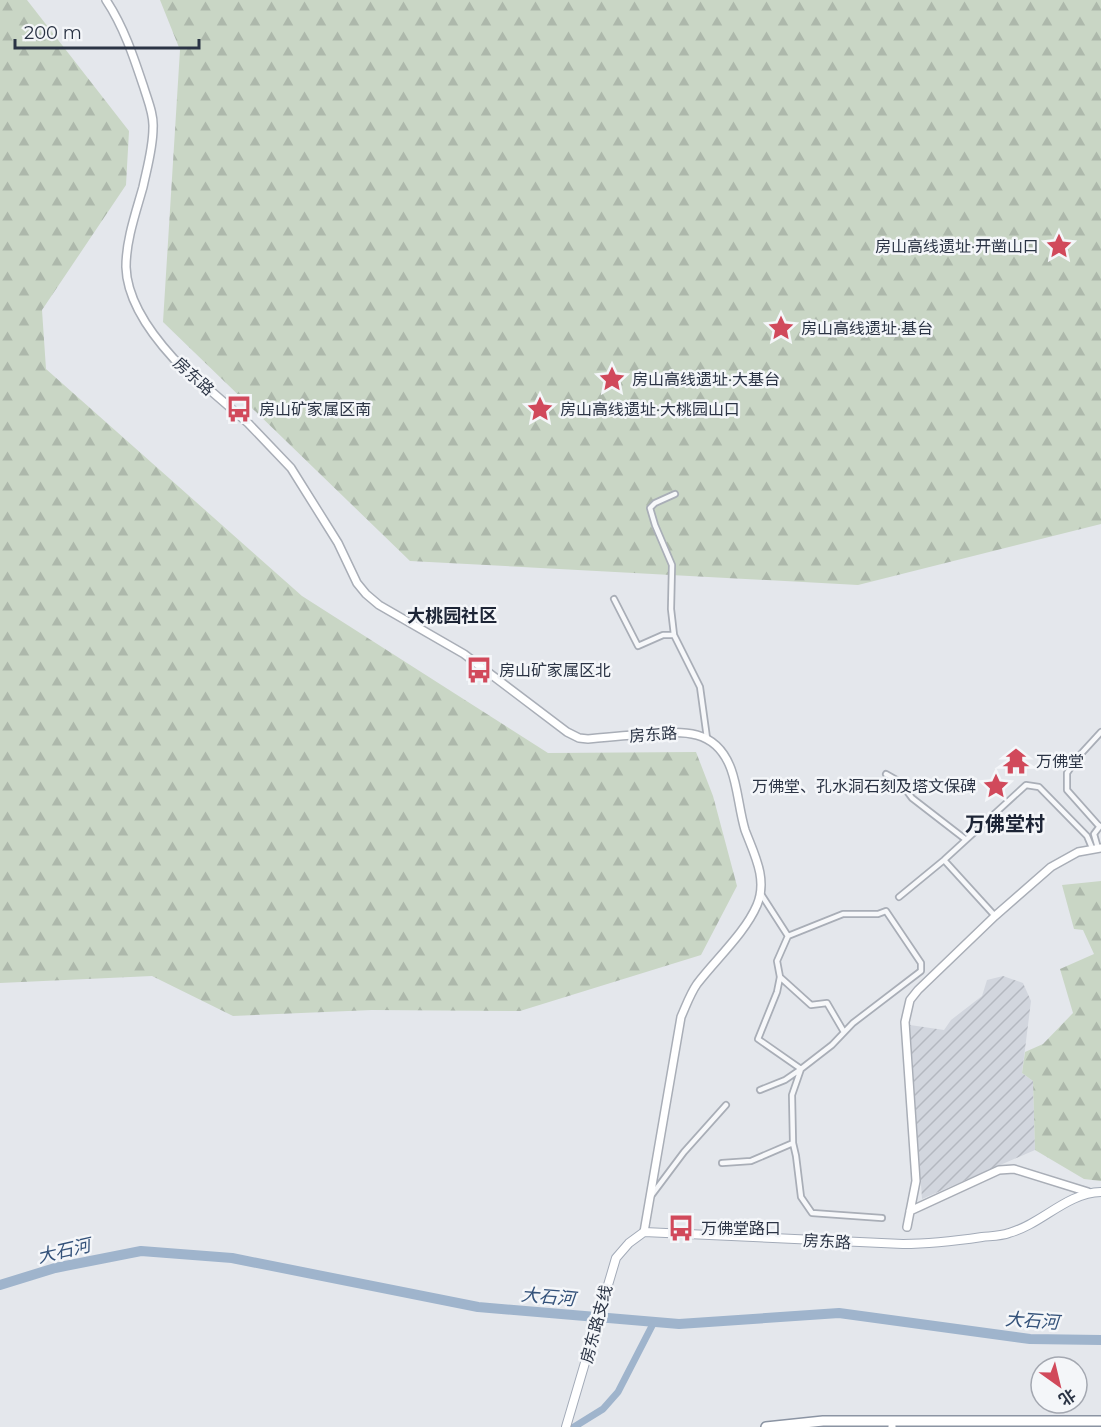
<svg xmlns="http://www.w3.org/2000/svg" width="1101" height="1427" viewBox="0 0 1101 1427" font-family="Montserrat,'Noto Sans SC',sans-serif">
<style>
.industrial{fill:url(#industrial-furrows)}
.forest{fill:url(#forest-firs)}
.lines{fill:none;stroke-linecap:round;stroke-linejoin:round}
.canal{stroke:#9fb4cc;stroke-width:7}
.river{stroke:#9fb4cc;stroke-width:10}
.street-casing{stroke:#a9aeb7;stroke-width:8}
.secondary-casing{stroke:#a9aeb7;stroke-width:10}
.primary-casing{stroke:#a3abb8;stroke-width:10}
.highway-casing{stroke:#8b94a3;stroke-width:12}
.street{stroke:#f7f8fa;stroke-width:4.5}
.secondary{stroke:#fff;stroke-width:7}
.primary{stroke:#fff;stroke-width:8}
.highway{stroke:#fff;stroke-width:9}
.labels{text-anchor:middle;stroke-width:5;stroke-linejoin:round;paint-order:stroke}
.poi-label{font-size:16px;fill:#2b3445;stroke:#f4f6f9;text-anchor:start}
.street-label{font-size:16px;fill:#2b3445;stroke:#f4f6f9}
.neighbourhood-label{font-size:18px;font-weight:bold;fill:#1d2536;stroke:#f4f6f9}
.water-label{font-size:18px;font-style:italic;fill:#34527a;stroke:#f4f6f9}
.quarter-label{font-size:20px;font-weight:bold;fill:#1d2536;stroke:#f4f6f9}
</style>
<defs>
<pattern id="industrial-furrows" width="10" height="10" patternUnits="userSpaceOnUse" patternTransform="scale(1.5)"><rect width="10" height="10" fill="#d2d6de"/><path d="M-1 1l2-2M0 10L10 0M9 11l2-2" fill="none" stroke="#b4b8c0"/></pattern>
<pattern id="forest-firs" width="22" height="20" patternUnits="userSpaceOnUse" patternTransform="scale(1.5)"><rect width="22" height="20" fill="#c9d6c5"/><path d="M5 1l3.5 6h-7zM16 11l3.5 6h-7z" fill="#adb8ab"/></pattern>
</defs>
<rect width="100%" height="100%" fill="#e4e7ec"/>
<path class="industrial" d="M1003,976l20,7 8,18 -9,72 11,8 2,69 -113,49 -12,-174 34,5 7,-10 31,-24 5,-16z"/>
<path class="forest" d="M0,0h27l102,131 -3,54 -84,125 4,59 256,227 246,157 148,-1 17,44 24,90 -36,69 -181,56 -148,-1 -139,6 -81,-40 -152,7z
M160,0h941v524l-243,61 -448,-24 -247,-239 17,-272z
M1101,881v300l-17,-2 -49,-29 -2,-69 -11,-8 3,-21 18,-8 30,-31 -13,-44 34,-15 -11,-24 -9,-1 -12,-44z"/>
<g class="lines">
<path class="canal" d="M574,1427l29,-18 15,-17 36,-70"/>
<path class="river" d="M0,1285l55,-17 86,-17 91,7 246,49 201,17 160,-11 191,26 71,1"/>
<g class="street-casing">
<path id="street" d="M675,494l-20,9 -5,5 5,17 17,40 -1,44 3,26 26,52 7,51
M614,599l24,47 25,-11h11
M886,774l14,8 12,16 53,41
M1099,826l-32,-36v-17l12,-17 22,-24
M1098,848l-4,-14 6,-8
M944,860l51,56
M761,894l27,42 -11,25 3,16 -3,15 -19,47 43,30 31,-24 21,-22 68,-52v-8l-35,-52 -8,3h-35l-55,22
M899,897l45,-37 82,-75 13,2 48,49 5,12
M780,977l31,28 16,-2 17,29
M801,1069l-9,26 1,48 3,13 5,41 11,16 70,5
M760,1090l25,-10 16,-11
M722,1163l29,-2 42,-18
M651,1196l33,-44 42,-47"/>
</g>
<g class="secondary-casing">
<path id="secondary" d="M106,0c18,27 28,58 38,88 4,13 10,27 9,40 0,20 -6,40 -10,59 -7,25 -17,53 -17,80 1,34 26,68 48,92l74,64 43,45 47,75 19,40 9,11 13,11 85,49 103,78 12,6 9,1c20,-2 40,-4 59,-5 36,-3 69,-6 84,35 7,19 8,41 14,61 9,24 23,49 12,75 -12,28 -41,54 -60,79 -7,10 -11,22 -16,33l-37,215
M910,1211l89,-41 15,-1 74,23
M907,1227l9,-46 -11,-159 5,-22 8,-10 77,-74 56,-49 27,-15 23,-4
M892,1426v1"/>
</g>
<g class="primary-casing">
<path id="primary" d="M566,1427l50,-169 13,-15 15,-11 259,12c27,0 52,-3 79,-7 9,-1 19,-1 27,-4 33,-9 57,-40 92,-41"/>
</g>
<g class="highway-casing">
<path id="highway" d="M766,1427l57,-6h278"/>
</g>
<use href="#street" class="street"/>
<use href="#secondary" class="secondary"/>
<use href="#primary" class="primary"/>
<use href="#highway" class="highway"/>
</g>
<defs>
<g id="sight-bare" transform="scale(2.07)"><path d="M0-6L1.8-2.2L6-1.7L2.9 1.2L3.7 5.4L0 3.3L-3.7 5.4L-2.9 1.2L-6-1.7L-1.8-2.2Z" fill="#d1495b" stroke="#f4f6f9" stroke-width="2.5" paint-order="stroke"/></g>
<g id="bus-bare" transform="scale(2.07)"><path d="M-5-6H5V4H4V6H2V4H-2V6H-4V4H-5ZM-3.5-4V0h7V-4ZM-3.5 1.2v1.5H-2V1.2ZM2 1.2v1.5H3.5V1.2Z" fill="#d1495b" stroke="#f4f6f9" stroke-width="2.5" paint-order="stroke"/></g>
<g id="temple-bare" transform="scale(2.07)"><path d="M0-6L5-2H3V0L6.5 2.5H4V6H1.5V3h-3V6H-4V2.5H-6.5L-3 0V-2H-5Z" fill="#d1495b" stroke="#f4f6f9" stroke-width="2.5" paint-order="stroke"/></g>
</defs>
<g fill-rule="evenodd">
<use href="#sight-bare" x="1059" y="246"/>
<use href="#sight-bare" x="781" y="328"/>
<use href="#sight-bare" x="612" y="379"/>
<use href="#bus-bare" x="239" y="409"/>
<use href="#sight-bare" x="540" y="409"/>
<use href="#bus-bare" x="479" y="670"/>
<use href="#temple-bare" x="1016" y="761"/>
<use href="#sight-bare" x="996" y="786"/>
<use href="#bus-bare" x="681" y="1228"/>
</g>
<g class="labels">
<g class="poi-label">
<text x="1039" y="252" text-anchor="end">房山高线遗址·开凿山口</text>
<text x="801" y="334">房山高线遗址·基台</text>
<text x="632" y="385">房山高线遗址·大基台</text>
<text x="259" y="415">房山矿家属区南</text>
<text x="560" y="415">房山高线遗址·大桃园山口</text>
<text x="499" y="676">房山矿家属区北</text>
<text x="1036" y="767">万佛堂</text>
<text x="976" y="792" text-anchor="end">万佛堂、孔水洞石刻及塔文保碑</text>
<text x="701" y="1234">万佛堂路口</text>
</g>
<g class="street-label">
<text transform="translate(194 376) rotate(42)" y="6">房东路</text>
<text transform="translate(653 734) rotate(-4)" y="6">房东路</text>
<text transform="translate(827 1241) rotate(3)" y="6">房东路</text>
<text transform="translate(596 1324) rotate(-75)" y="6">房东路支线</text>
</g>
<g class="neighbourhood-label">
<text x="452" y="622">大桃园社区</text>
</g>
<g class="water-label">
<text transform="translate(64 1251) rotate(-13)" y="6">大石河</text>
<text transform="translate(548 1297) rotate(5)" y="6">大石河</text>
<text transform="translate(1032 1321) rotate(4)" y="6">大石河</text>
</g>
<g class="quarter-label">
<text x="1005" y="831">万佛堂村</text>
</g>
</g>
<g transform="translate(1059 1385) rotate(146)"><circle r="28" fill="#f4f6f9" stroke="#a4a8b1" stroke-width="1.5"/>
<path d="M0-4.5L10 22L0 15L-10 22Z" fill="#d1495b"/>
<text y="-9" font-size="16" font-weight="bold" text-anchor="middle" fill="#2b3445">北</text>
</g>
<path d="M15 39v9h184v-9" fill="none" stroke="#2b3445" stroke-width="3"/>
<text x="24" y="39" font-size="18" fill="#2b3445" stroke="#f4f6f9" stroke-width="4.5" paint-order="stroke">200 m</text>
</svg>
